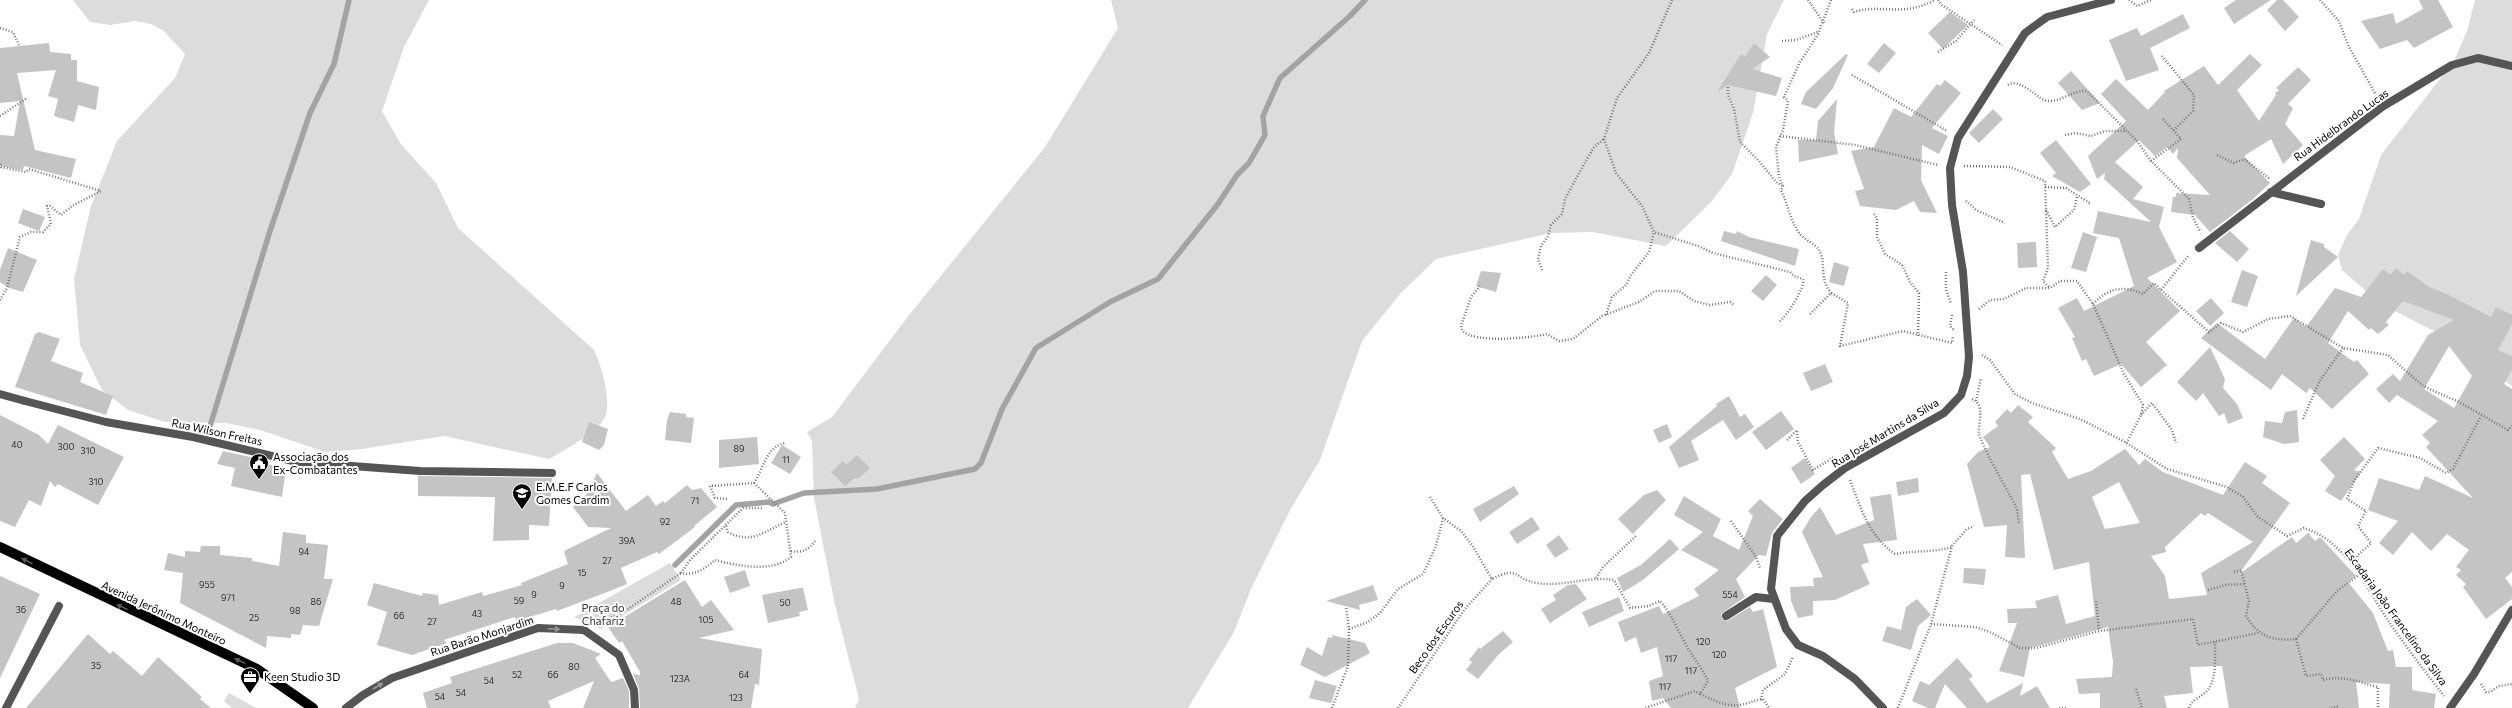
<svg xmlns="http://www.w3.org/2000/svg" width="2512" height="708" viewBox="0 0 2512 708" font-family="Commissioner,sans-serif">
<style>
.green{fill:#dcdcdc}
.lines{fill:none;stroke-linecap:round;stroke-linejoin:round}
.stream{stroke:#a3a3a3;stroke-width:5.5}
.building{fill:#c4c4c4;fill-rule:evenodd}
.path{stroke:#777;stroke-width:2.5;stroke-dasharray:1 2;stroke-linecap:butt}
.lane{stroke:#555;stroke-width:8}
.street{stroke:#555;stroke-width:8}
.primary{stroke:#000;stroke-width:10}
.oneway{fill:#595959}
.oneway2{fill:#999}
.labels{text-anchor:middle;stroke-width:4;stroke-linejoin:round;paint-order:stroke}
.number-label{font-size:9px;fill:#313131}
.street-label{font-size:11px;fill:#000;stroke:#fff}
.poi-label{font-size:11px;fill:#000;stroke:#fff;text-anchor:start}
.park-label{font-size:11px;fill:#333;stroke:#fff}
</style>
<rect width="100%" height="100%" fill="#fff"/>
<path class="green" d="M73,0h356l-25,47 -22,64 18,32 36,40 22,45 136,122c7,15 19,53 10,69 -8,14 -41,32 -55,40l-105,-23 -82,13 -37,3 -65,-22 -34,-7 -61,-1 -37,-12 -26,-20 -22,-45 -6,-66 17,-73 26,-65 58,-63 10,-24 -21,-23 -13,-7 -16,-3 -25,4 -20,-3z
M1111,0h673l-17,34 -14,79 -21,61 -20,27 -46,45 -73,-14 -42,1 -115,26 -35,34 -39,48 -42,119 -30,50 -39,79 -17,43 -46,76h-333l4,-9 -24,-94 -21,-107 -2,-57 -5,-9 25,-15 74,-98 139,-172 73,-119z
M2475,0h37v386l-78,-55 -53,-27 -39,-34 -4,-15 9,-20 12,-16 22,-64 73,-94 13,-30z
M670,563l11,17 -80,49 -27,-12z
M229,693l27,15h-24l-8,-7z"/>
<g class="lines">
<path class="stream" d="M210,426l59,-192 41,-121 24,-49 15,-64
M675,565l61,-60 33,-3 4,2 31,-11 73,-4 98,-20 6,-6 21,-54 34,-61 74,-46 48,-23 60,-75 19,-29 12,-12 16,-28 -2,-19 17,-38 70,-62 15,-16"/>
</g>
<path class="building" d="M2236,0h35l-37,24 -10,-16z
M2277,0h6l16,17 -14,14 -18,-21z
M2419,0h19l15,27 -39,21 -7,-8 -27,9 -19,-28 32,-8 3,11 27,-15z
M1950,12l18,13 -25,24 -15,-16z
M2183,14l7,14 -40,20 9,22 -33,11 -17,-41 28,-12 4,8z
M49,43l1,9 21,2v6h6v21l22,6 -3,23 -18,-5 -4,17 -20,-6 4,-17 -10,-3 8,-26 -39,3 18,77 41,9 -5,19 -47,-12 -1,4 -23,-4v-31l14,1 6,-35 -20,2v-55z
M1754,43l16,14 -18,12 30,9 -6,18 -48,-11 -11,7 24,-38 4,3z
M1884,43l12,10 -17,20 -12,-9z
M1846,54l2,1 -15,33 -17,21 -15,-5 5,-12z
M2250,54l12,11 -25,25 22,31 17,-26 -1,-2 4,-3 -3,-2 22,-21 13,13 -23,24 5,4 -8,16 18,21 -20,19 -12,-25 -27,17 26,27 -17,16 -43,33 -15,-17 -24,-3 2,-15h3v-4l34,2 -33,-37 1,-10 -5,6 -6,-7 -12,9 -16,-16 -24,22 28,25 -10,12 31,8 -5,20 18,35 -30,16 33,33 -34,31 21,23 -26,22 -20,-23 -27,12 -8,-17 -4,2 -10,-23 3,-1 -17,-29 19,-10 7,13 50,-25 -15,-48 -26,-5 5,-22 53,11 -47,-43 1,-6 -8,6 -9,-23 38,-35 -25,-27 15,-15 32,31 17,-18 -1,-1 40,-25 14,19z
M2071,71l29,32 -18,7 -24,-27z
M1945,80l16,13 -29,35 16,8 -9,18 -17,-9 -1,35 16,33 -17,-1 -6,-11 -18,9 -36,-4 -5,-15 9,-2 -13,-38 23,-4 20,-39 17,9 26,-33 3,2z
M1837,99l-3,33 4,22 -39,8 -1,-22h18l2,-19z
M1993,109l10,10 -24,24 -10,-10z
M2056,140l35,44 -11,8 -28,-16 4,-3 -16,-20z
M23,209l22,8 -6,14 -21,-8z
M1724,231l12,3 1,-3 12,6 50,12 -4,17 -74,-25z
M2230,231l19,18 -12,13 -22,-19z
M2083,232l14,5 -11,35 -15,-4z
M2311,240l13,4v3l14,10 -42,39z
M2036,242l1,25 -19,1 -1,-25z
M8,248l29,12 -14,32 -14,-4 -9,-6v-12z
M1834,262l15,5 -5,19 -15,-4z
M2396,268l8,7 3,-4 22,16 18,7 44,23 5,-10 16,8v9l-14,26 14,6v13l-8,15 8,5v183l-7,6 7,9v12l-26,20 -23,-32 3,-3 -10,-9 5,-5 -5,-3 13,-17 -22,-16 -16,17 -19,-19 -19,23 -14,-12 19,-22 -30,-11 11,-32 40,12 6,-14 48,22 -47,-51 4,-4 -8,-8 16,-14 -41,-26 -8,8 -13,-14 17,-15 7,7 28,-46 26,-15 -51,-19 -17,21 3,3 -11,9 -7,-6 -2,2 -21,-19 -20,32 26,19 3,-2 12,14 -37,35 -22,-21 -4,5 -24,-19 -11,16 -70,-52 16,-15 48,36 29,-41 12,9 29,-39 26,9 22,-28 7,6zM2449,346l23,30 -18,32 -30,-19z
M2242,270l16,6 -11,31 -16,-5z
M1481,271l20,2 -5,19 -20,-6z
M1766,275l11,10 -14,16 -12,-10z
M2211,298l13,15 -14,13 -14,-15z
M39,332l21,7 -9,22 32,12 -3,9 33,14 -7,19 -91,-28 20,-53z
M2210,347l15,32 -2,9 14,16 6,14 -15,6 -4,-11 -5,3 -16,-23 -7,8 -19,-19z
M1825,364l8,18 -22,9 -8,-18z
M1729,396l11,21 5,-3 9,13 -18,13 -13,-20 -32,21 8,19 -20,8 -10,-21 48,-41 -1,-2z
M2018,405l15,12 -5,5 28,26 -4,4 16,27 23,-8 34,-22 14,16 6,-6 18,13 60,23 22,-33 22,14 -5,7 28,20 -51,71 53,-37 4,6 12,-10 7,8 5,-4 36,39 -8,6 25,31 15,38 5,-1 3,17h16v23l24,4 -2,14h-45l1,-24 -34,-2 3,26h-130l-7,-42 -32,1 3,26 -29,3 3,12h-67v-15l-21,1 -3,-15 36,-2 1,-15 -5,-35 -78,21 -6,29 -25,-6 18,-48h-9l-1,-14 30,-1 -2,-7 23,-6 8,29 29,-8 -6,-54 -35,8 -24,-96 -9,1 4,83 -20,-1 2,-32 -23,2 -17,-63 11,-12 12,-5 -7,-10 15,-11 -3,-4 12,-13 4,4zM2119,482l21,41 -35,6 -13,-32zM2201,513l4,3 3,-3 45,29 -52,31 6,22 -38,4 -4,-23 -14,-20 15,-4 -1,-5z
M2297,410l2,32 -15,2 -21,-7 2,-16 17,2 3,-11z
M1781,411l13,18 -28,21 -14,-18z
M670,412l16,2v3l8,1 -3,25 -26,-3 2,-20z
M0,415l39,20 9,9 10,-19 66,32 -26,48 -40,-21 -3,3 -5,-6 -9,25 -12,-6 -14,27 -15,-6z
M589,422l19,7 -4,16 -5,5 -17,-8z
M1667,424l5,13 -13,6 -6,-13z
M757,437l2,27 -40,4v-28z
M2344,437l21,22 -11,11 7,2 -20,29 -16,-10 10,-15 -15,-16z
M782,445l19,12 -11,17 -19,-11z
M223,451l45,10 -1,3 19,4 -4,29 -51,-11 4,-18 -18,-4z
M857,455l13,13 -12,11 -3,-1 -10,8 -14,-14 12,-11 3,4z
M1805,458l10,16 -14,10 -10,-16z
M597,473l29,38 22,-16 8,11 7,-5 2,2 22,-18 5,5 9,-2 16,19 -23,19 1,1 -36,27 -2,-2 -36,16 6,16 -17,7 -53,20 -1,-2 -40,12 -1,-4 -71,23 3,3 -35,12 -35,-10 10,-33 -20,-7 7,-22 48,13 1,-3 15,2 1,10 43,-13 1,4 39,-11 -1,-2 47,-19 -4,-13 47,-23 -23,-1 -15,-20 14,-13z
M418,476l134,2 -3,48 -20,-1v15l-36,1 2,-44 -77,-1z
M1918,478l1,14 -21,4 -2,-14z
M1514,486l5,8 -39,28 -7,-13z
M1657,490l9,10 -33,34 -15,-15 26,-24z
M1891,494l6,46 -34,4 6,18 -8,3 9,19 -35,16 -22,1v14l-15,3 -7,-17 -1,-14 24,-1 -1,-8 10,-1 -21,-45 9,-15 9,-10 16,28 38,-15 -4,-23z
M1684,496l37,23 -8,17 26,14 14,-34 -5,-5 12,-12 23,20 -11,14 -6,23 -7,-1 -23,24 9,18 -24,17 1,5 5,2 23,-14 3,5 10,-3 14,58 -42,21 5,20h-69l-8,-10 -11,3 -3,-20 14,-5 -6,-29 -16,6 -5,-16 -11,5 -7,-20 41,-16 4,8 36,-18 -5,-7 25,-19 -38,-20 22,-18 -29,-17z
M1532,517l8,12 -23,15 -8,-12z
M283,532l23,3v8l22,2 -4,34h9l-14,47 -16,-1 -3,10 -9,-1v4l-24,-2 -1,12 -86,-45 3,-30 -19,-3 4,-17 17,4v-6l15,1 1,-6h19v9l32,3v3l27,5z
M1559,535l10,14 -14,9 -9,-13z
M1670,539l9,10 -36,31 -20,12 -6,-14 24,-13z
M1964,568l22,1 -2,16 -21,-2z
M745,570l5,16 -20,7 -6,-16z
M0,576l40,18 -40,84z
M685,580l17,27 9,-7 23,30 -35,8 63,11 -3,36 -4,-1 -4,24h-111l-1,-19 -6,-15 7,1v-3l-18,-31 -3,2 -11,-16z
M1576,584l11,15 -37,24 -9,-14 15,-9 -3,-5 15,-10z
M1373,585l5,15 -19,5 1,5 -34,-9z
M800,588h3l5,22 -9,2 1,4 -32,7 -6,-28z
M1619,597l5,14 -35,16 -7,-15z
M1917,599l14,16 -13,11 -7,24 -29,-9 5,-15 14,4 5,-23z
M1503,631l10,11 -14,12 -21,25 -12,-9 6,-8 -3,-2 10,-13 1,2z
M88,634l22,20 3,-3 29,25 16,-19 44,40 -2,2 11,9h-185z
M1332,635l33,8 5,10 -45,24 -25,-12 7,-18 15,9 6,-19 4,1z
M557,643h16l28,11 -6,4 16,24 12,-4 6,13v17h-46l11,-27 -46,20 3,7h-124l-4,-15 29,-10 -2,-6z
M1957,658l16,18 -4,3 18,24 36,-20 -3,13 17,-10 13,22h-83l-22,-24 -10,24h-7l-16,-7 8,-20 9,4z
M1315,680l22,6 -6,17 -22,-5z"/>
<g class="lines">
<path class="path" d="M1672,0l-23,53 -32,45 -13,41 12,34 26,33 12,26 44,14 15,7 77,19 4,4 9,3c3,8 -17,38 -24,43
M1808,0l16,23
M1831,0l-13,34 -19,30 -15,33 4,4 -5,29 -7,17 3,30 4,9 -2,4c7,15 9,30 18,43 6,8 18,11 21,19 6,13 -1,26 11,41
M1938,0l4,5 60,40
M2129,0l8,6 14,-6
M2320,0l19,21 9,24 28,50
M1852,9l2,3c28,-9 47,6 81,-12
M0,28l13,4 6,13
M1782,41l14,-1 22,-8
M1938,52l18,-11 18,-21
M2162,56l32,39 -1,16 -20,20
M1852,75l95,56
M2008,85c11,-7 26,10 36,15 14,5 29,-11 43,-9l50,50 14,20 38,38 4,19 7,13
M1728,87v8l6,14 6,33 19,19 18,22 6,3
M0,116l27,-18
M2065,135l10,-2 16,3 14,-5h21
M1780,136l75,9 83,20
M2217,155l17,8 10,-4 26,20
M2151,161l30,-22 -18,-20
M0,164l1,3 25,5 3,-3 72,22
M1964,166l46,1 35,14 3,87 -5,13 7,7
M2045,187l21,1 25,16
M1966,201l10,9 29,13
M2046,210l9,17 19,-17 3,-14
M1874,214l3,4v19l8,17 17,11 8,17 9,11 -1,43
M1542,270l-4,-11 3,-13 7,-10 3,-11 11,-11 3,-15 18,-33 11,-19 10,-8
M1946,272v17l5,15
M1480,286l-9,11 -10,29 1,4c11,14 68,8 85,4l12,7 14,-2 29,-23 37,-14 16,-11h24l15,10 16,4 20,-3 4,3
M2161,290l48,42 12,-9 22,9 25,-13 22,-3 53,32 45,7 35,31 38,17 47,27 4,-4
M0,300l7,-12 13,-51 11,-5h12l8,-8 -4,-18h3l11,9 11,-9 29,-15
M2093,304c15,-16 31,-19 50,-10l11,-11 7,7 28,-35
M1979,309l11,-9 14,-1 22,-11h24l10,-7h17l16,23 31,70 19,31 -2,10 -15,29
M1810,314l21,-21 17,10 -8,43 63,-15 49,12 1,-7
M1606,315l6,-18 14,-12 5,-10 18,-23 5,-20
M1952,315l-2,11 4,4
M1982,355l8,5 25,34 17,9 48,16 45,23 42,27 60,18 16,10 15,20 29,19 17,-8c43,13 63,62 87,97 17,24 35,48 53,71
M1972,399c14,6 6,23 7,34 1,9 27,56 33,66l5,11 2,14
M1976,401l5,-23
M2141,415l11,-12 20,27 4,13
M2303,419l16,-37 24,-34
M1787,440l10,-10 1,12 15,28 21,-13 2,2
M1850,480c11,29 19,56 45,74 21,-4 37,-1 57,-7
M754,483l31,30 6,44c-20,16 -53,9 -76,3 -10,9 -21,16 -34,13l9,-13 53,-52h19
M1430,497l13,21 18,13 11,14 20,34c28,-14 21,0 45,4 26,4 51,-7 77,-3l16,28 19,-2 11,-5c11,12 16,26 24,40 7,14 17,25 24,40l-8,13 -5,-3 -50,17
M727,499l-12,-1 -5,-12 44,-3c10,-15 12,-37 32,-40
M1731,521l25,36 4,11
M726,526l2,6c24,13 36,-1 58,-10
M791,551c12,2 17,-1 24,-10
M2234,572l7,-2 8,31 -3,15c13,21 26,25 50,23l41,-48 22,-16 -2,-19 14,-13 -13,-17 8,-15 -19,-12 7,-18 24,-33 42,10 26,15 7,-4 28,-53
M1596,578l7,-11 34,-32
M2208,590l17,-5 19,-1
M2096,601l3,30
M598,624l30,-15 53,-36
M1931,624l44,3 15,5 30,16h16l63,-17 94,-12 5,26 60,-12
M1349,629l19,-7 12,-9 18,-24 25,-15 13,-28 7,-28
M2296,639l10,37 15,-2 2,6c21,-5 35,2 55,7v21
M2481,684l5,8h4l9,-6 13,-2
M2136,689l6,19
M1700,694c11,5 26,13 39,11 9,-1 15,-5 24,-6l6,9
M1761,700l2,-10 22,-16 8,-17
M1332,708l16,-42 1,-37 -3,-22
M1398,708l66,-98 28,-31
M1898,708l33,-84 21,-78 15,-17 7,-3
M2059,708h9
M2189,708c2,-8 12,-11 18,-17 10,-12 8,-35 8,-50
M2331,708l7,-2v2"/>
<path class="lane" d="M25,401l81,21 87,15 104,25 123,9 132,2
M1726,616l30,-19 17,2"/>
<path class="street" d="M2271,192l50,12
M2199,248l183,-141 70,-42 26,-7 34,8
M0,394l25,7
M6,708l53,-102
M346,708l17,-13 29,-17 146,-50 46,2 35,25 15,35 1,18
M1883,708l-28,-29 -32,-23 -25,-11 -12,-16 -15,-40 6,-53 28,-35 18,-16 22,-17 99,-55 17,-18 6,-19 2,-19 -6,-85 -11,-67 -2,-37 8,-30 67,-105 22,-16 64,-17
M2450,708l24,-34 38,-64"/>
<path class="primary" d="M0,547l257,122 56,39"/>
</g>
<defs><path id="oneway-solid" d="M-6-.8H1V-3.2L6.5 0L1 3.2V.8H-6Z"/></defs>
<g class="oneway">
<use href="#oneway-solid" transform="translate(27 561) rotate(-153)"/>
<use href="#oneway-solid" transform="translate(122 607) rotate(-155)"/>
<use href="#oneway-solid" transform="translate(240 661) rotate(-155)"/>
</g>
<g class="oneway2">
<use href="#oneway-solid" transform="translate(554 629) rotate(2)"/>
<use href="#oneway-solid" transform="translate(378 686) rotate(-30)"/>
</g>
<defs>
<g id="civic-pin" transform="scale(1)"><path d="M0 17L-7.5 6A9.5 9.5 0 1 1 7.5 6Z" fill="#000" stroke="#fff"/><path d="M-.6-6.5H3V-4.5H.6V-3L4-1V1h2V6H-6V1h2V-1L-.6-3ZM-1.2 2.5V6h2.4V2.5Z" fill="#fff"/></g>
<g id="school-pin" transform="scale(1)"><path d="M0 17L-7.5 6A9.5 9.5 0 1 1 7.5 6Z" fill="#000" stroke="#fff"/><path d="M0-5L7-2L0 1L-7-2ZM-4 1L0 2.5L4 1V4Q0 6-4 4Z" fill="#fff"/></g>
<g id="office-pin" transform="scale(1)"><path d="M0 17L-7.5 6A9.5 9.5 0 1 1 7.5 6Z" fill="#000" stroke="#fff"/><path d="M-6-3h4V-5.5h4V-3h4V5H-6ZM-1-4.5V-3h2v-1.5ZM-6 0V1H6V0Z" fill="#fff"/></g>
</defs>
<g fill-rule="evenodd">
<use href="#civic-pin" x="259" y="463"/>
<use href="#school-pin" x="522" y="493"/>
<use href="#office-pin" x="250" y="677"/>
</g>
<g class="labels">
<g class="number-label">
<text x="17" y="448">40</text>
<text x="66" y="450">300</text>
<text x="739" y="452">89</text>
<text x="88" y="454">310</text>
<text x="786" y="463">11</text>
<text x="96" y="485">310</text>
<text x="695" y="504">71</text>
<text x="665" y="525">92</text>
<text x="627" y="544">39A</text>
<text x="304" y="555">94</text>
<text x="607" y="564">27</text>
<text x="582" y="576">15</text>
<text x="207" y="588">955</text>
<text x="562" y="589">9</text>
<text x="534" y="598">9</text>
<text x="1730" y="598">554</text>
<text x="228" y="601">971</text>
<text x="519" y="604">59</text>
<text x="316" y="605">86</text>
<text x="676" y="605">48</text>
<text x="785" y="606">50</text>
<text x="21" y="613">36</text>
<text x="295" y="614">98</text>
<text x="477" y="617">43</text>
<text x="399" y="619">66</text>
<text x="254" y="621">25</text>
<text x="706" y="623">105</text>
<text x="432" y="625">27</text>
<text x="1703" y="645">120</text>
<text x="1719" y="658">120</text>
<text x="1671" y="662">117</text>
<text x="96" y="669">35</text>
<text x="574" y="670">80</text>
<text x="1691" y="674">117</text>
<text x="517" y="678">52</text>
<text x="553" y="678">66</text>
<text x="744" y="678">64</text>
<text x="680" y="682">123A</text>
<text x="489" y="684">54</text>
<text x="1665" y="690">117</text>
<text x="461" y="696">54</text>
<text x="440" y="700">54</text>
<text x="736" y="701">123</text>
</g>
<g class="street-label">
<text transform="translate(2341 125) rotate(-36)" y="4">Rua Hidelbrando Lucas</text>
<text transform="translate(217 432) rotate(12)" y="4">Rua Wilson Freitas</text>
<text transform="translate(1885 433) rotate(-31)" y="4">Rua José Martins da Silva</text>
<text transform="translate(164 613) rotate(25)" y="4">Avenida Jerônimo Monteiro</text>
<text transform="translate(2396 617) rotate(54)" y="4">Escadaria João Francelino da Silva</text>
<text transform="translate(482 636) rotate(-18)" y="4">Rua Barão Monjardim</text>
<text transform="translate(1436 637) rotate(-55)" y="4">Beco dos Escuros</text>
</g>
<g class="poi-label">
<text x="273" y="461">Associação dos<tspan x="273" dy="13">Ex-Combatantes</tspan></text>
<text x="536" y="491">E.M.E.F Carlos<tspan x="536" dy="13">Gomes Cardim</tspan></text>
<text x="264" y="681">Keen Studio 3D</text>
</g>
<g class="park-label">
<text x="603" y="612">Praça do<tspan x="603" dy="13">Chafariz</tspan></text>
</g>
</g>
</svg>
